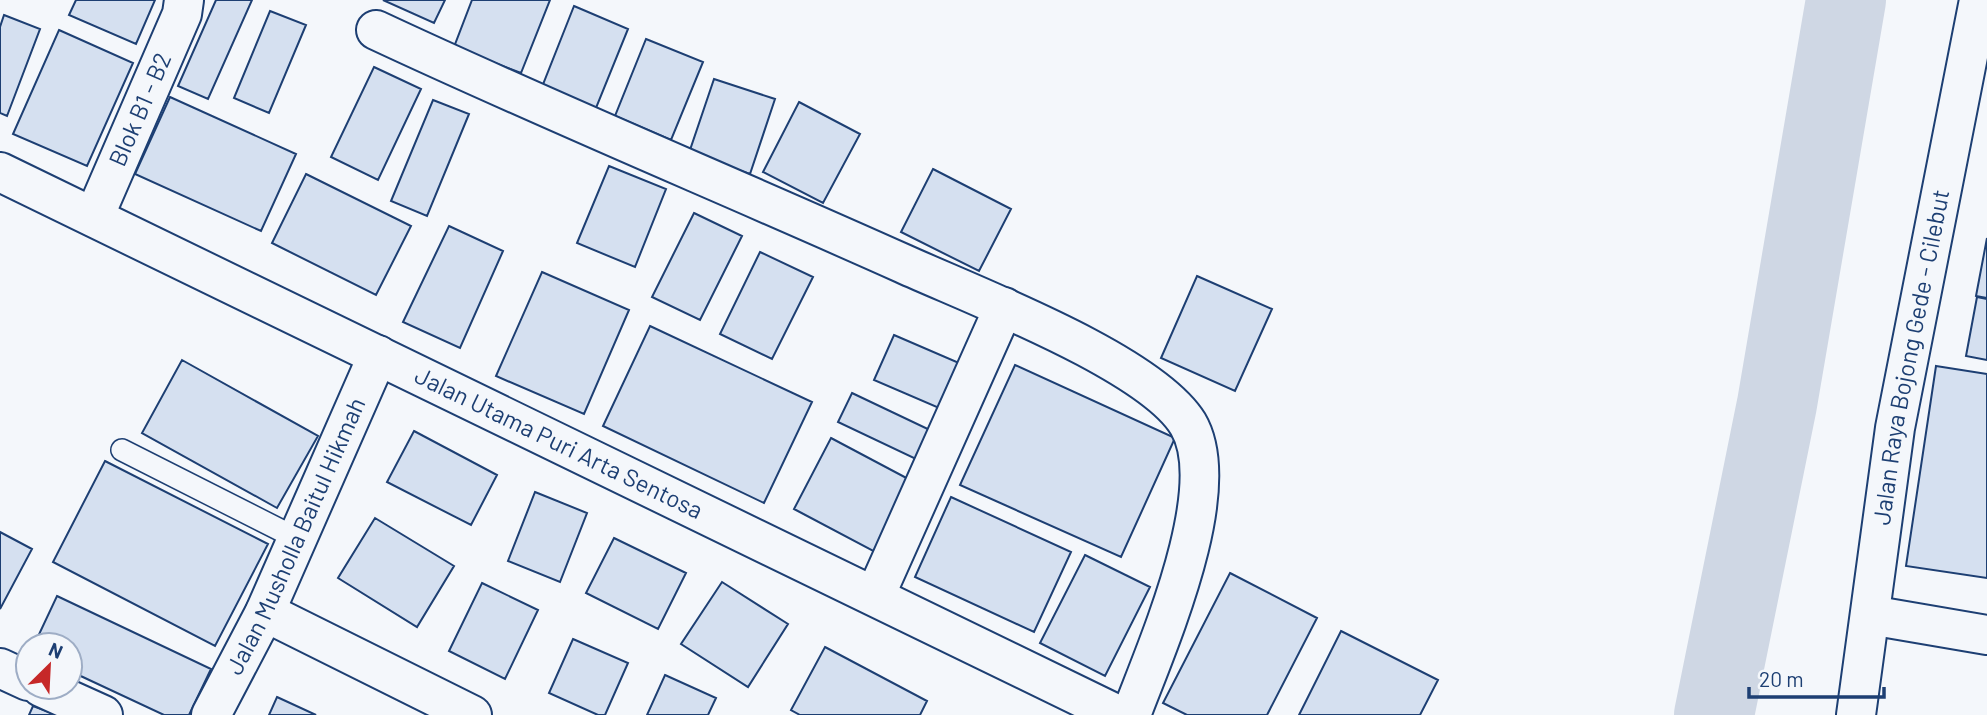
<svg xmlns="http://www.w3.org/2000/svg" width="1987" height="715" viewBox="0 0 1987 715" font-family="Barlow,sans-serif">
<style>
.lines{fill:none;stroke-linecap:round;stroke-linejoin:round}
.river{stroke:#cfd7e4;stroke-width:80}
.building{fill:#d5e0f0;stroke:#1d3f73;stroke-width:2}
.lane-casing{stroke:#1d3f73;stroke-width:24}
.street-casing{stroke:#1d3f73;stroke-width:42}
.secondary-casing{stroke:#1d3f73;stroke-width:42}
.lane{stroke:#f4f7fb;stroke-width:21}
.street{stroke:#f4f7fb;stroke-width:38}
.secondary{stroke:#f4f7fb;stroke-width:38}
.labels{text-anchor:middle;stroke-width:5;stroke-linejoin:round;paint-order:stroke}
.street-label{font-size:24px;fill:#1d3f73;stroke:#f4f7fb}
</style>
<rect width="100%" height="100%" fill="#f4f7fb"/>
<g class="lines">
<path class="river" d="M1714,715l63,-311 69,-404"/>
</g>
<path class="building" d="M76,0h79l-19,44 -67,-29z
M216,0h36l-44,99 -30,-13z
M383,0h62l-11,23z
M472,0h78l-29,73 -67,-26z
M574,6l54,23 -32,79 -54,-21z
M270,11l36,14 -37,88 -35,-15z
M4,15l36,14 -33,87 -7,-3v-86z
M59,30l74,33 -46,103 -74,-32z
M646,39l57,23 -32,78 -56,-24z
M374,67l47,22 -43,91 -47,-23z
M714,79l61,20 -25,75 -61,-21z
M170,97l126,57 -35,77 -126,-57z
M433,100l36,14 -42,102 -36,-15z
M799,102l61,32 -37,69 -60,-31z
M609,166l57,23 -31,78 -58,-24z
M933,169l78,40 -32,62 -78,-39z
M306,174l105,52 -35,69 -104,-52z
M694,213l48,23 -42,84 -48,-23z
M449,226l54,25 -43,97 -57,-26z
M1987,238v60l-11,-2z
M760,252l53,25 -41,82 -52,-25z
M542,272l87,38 -45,104 -88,-38z
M1197,276l75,33 -37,82 -74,-33z
M1977,297l10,2v61l-21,-4z
M650,326l162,76 -48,101 -161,-77z
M894,335l72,31 -20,45 -72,-31z
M182,360l136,76 -41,72 -135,-75z
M1015,365l160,73 -54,119 -161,-72z
M1936,366l51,8v204l-81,-12z
M852,393l80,38 -14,29 -80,-38z
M414,431l83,44 -26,50 -84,-43z
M831,438l83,44 -37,71 -83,-44z
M105,461l163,83 -53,102 -162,-84z
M535,492l52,21 -27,69 -52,-21z
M951,497l120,55 -37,80 -119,-55z
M375,518l79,48 -37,61 -79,-49z
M0,532l32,17 -32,60z
M614,538l72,35 -28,56 -72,-36z
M1085,555l65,32 -45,89 -65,-33z
M1230,573l87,45 -50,97h-80l-24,-12z
M722,582l66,42 -40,63 -67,-43z
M482,583l56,27 -33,69 -56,-28z
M57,596l154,73 -22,46h-25l-94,-44v-26h-36z
M1341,631l97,49 -18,35h-121z
M573,639l55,24 -23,52h-7l-49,-22z
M825,647l102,54 -7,14h-120l-9,-5z
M665,675l51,23 -8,17h-61z
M277,697l39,18h-47z
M33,706l24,9h-28z"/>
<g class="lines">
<g class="lane-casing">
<path id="lane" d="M122,450l174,88"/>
</g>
<g class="street-casing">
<g id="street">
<path d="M376,30c175,82 352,155 528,234 68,31 246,98 284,160 39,66 -32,224 -57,291"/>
<path id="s1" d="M0,172l1118,543"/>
<path id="s2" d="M94,217l88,-203 2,-14"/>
<path d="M875,596l129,-289"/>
<path d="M265,612l207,103"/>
<path d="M1870,615l117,20"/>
<path d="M0,668l28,13"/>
<path d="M41,687l62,28"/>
<path id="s3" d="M211,715l54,-103 113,-257"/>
</g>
</g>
<g class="secondary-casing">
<g id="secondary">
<path id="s4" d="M1856,715l39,-287 84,-428"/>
</g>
</g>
<use href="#lane" class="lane"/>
<use href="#street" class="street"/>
<use href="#secondary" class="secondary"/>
</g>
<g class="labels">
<g class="street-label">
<text dy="8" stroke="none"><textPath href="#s2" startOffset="117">Blok B1 - B2</textPath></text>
<text dy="8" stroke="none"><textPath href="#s4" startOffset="362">Jalan Raya Bojong Gede - Cilebut</textPath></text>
<text dy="8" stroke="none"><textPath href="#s1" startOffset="621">Jalan Utama Puri Arta Sentosa</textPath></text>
<text dy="8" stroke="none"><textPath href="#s3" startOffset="198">Jalan Musholla Baitul Hikmah</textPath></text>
</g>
</g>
<g transform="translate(49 666) rotate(24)"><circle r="33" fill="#f4f7fb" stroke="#9eadc5" stroke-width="2"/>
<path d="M0-5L12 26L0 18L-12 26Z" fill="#c62828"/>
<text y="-10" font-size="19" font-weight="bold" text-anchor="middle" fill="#1d3f73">N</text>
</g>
<path d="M1749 687v10h135v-10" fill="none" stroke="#1d3f73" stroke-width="3.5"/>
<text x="1759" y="687" font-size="21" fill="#1d3f73" stroke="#f4f7fb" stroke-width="5" paint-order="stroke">20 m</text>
</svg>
